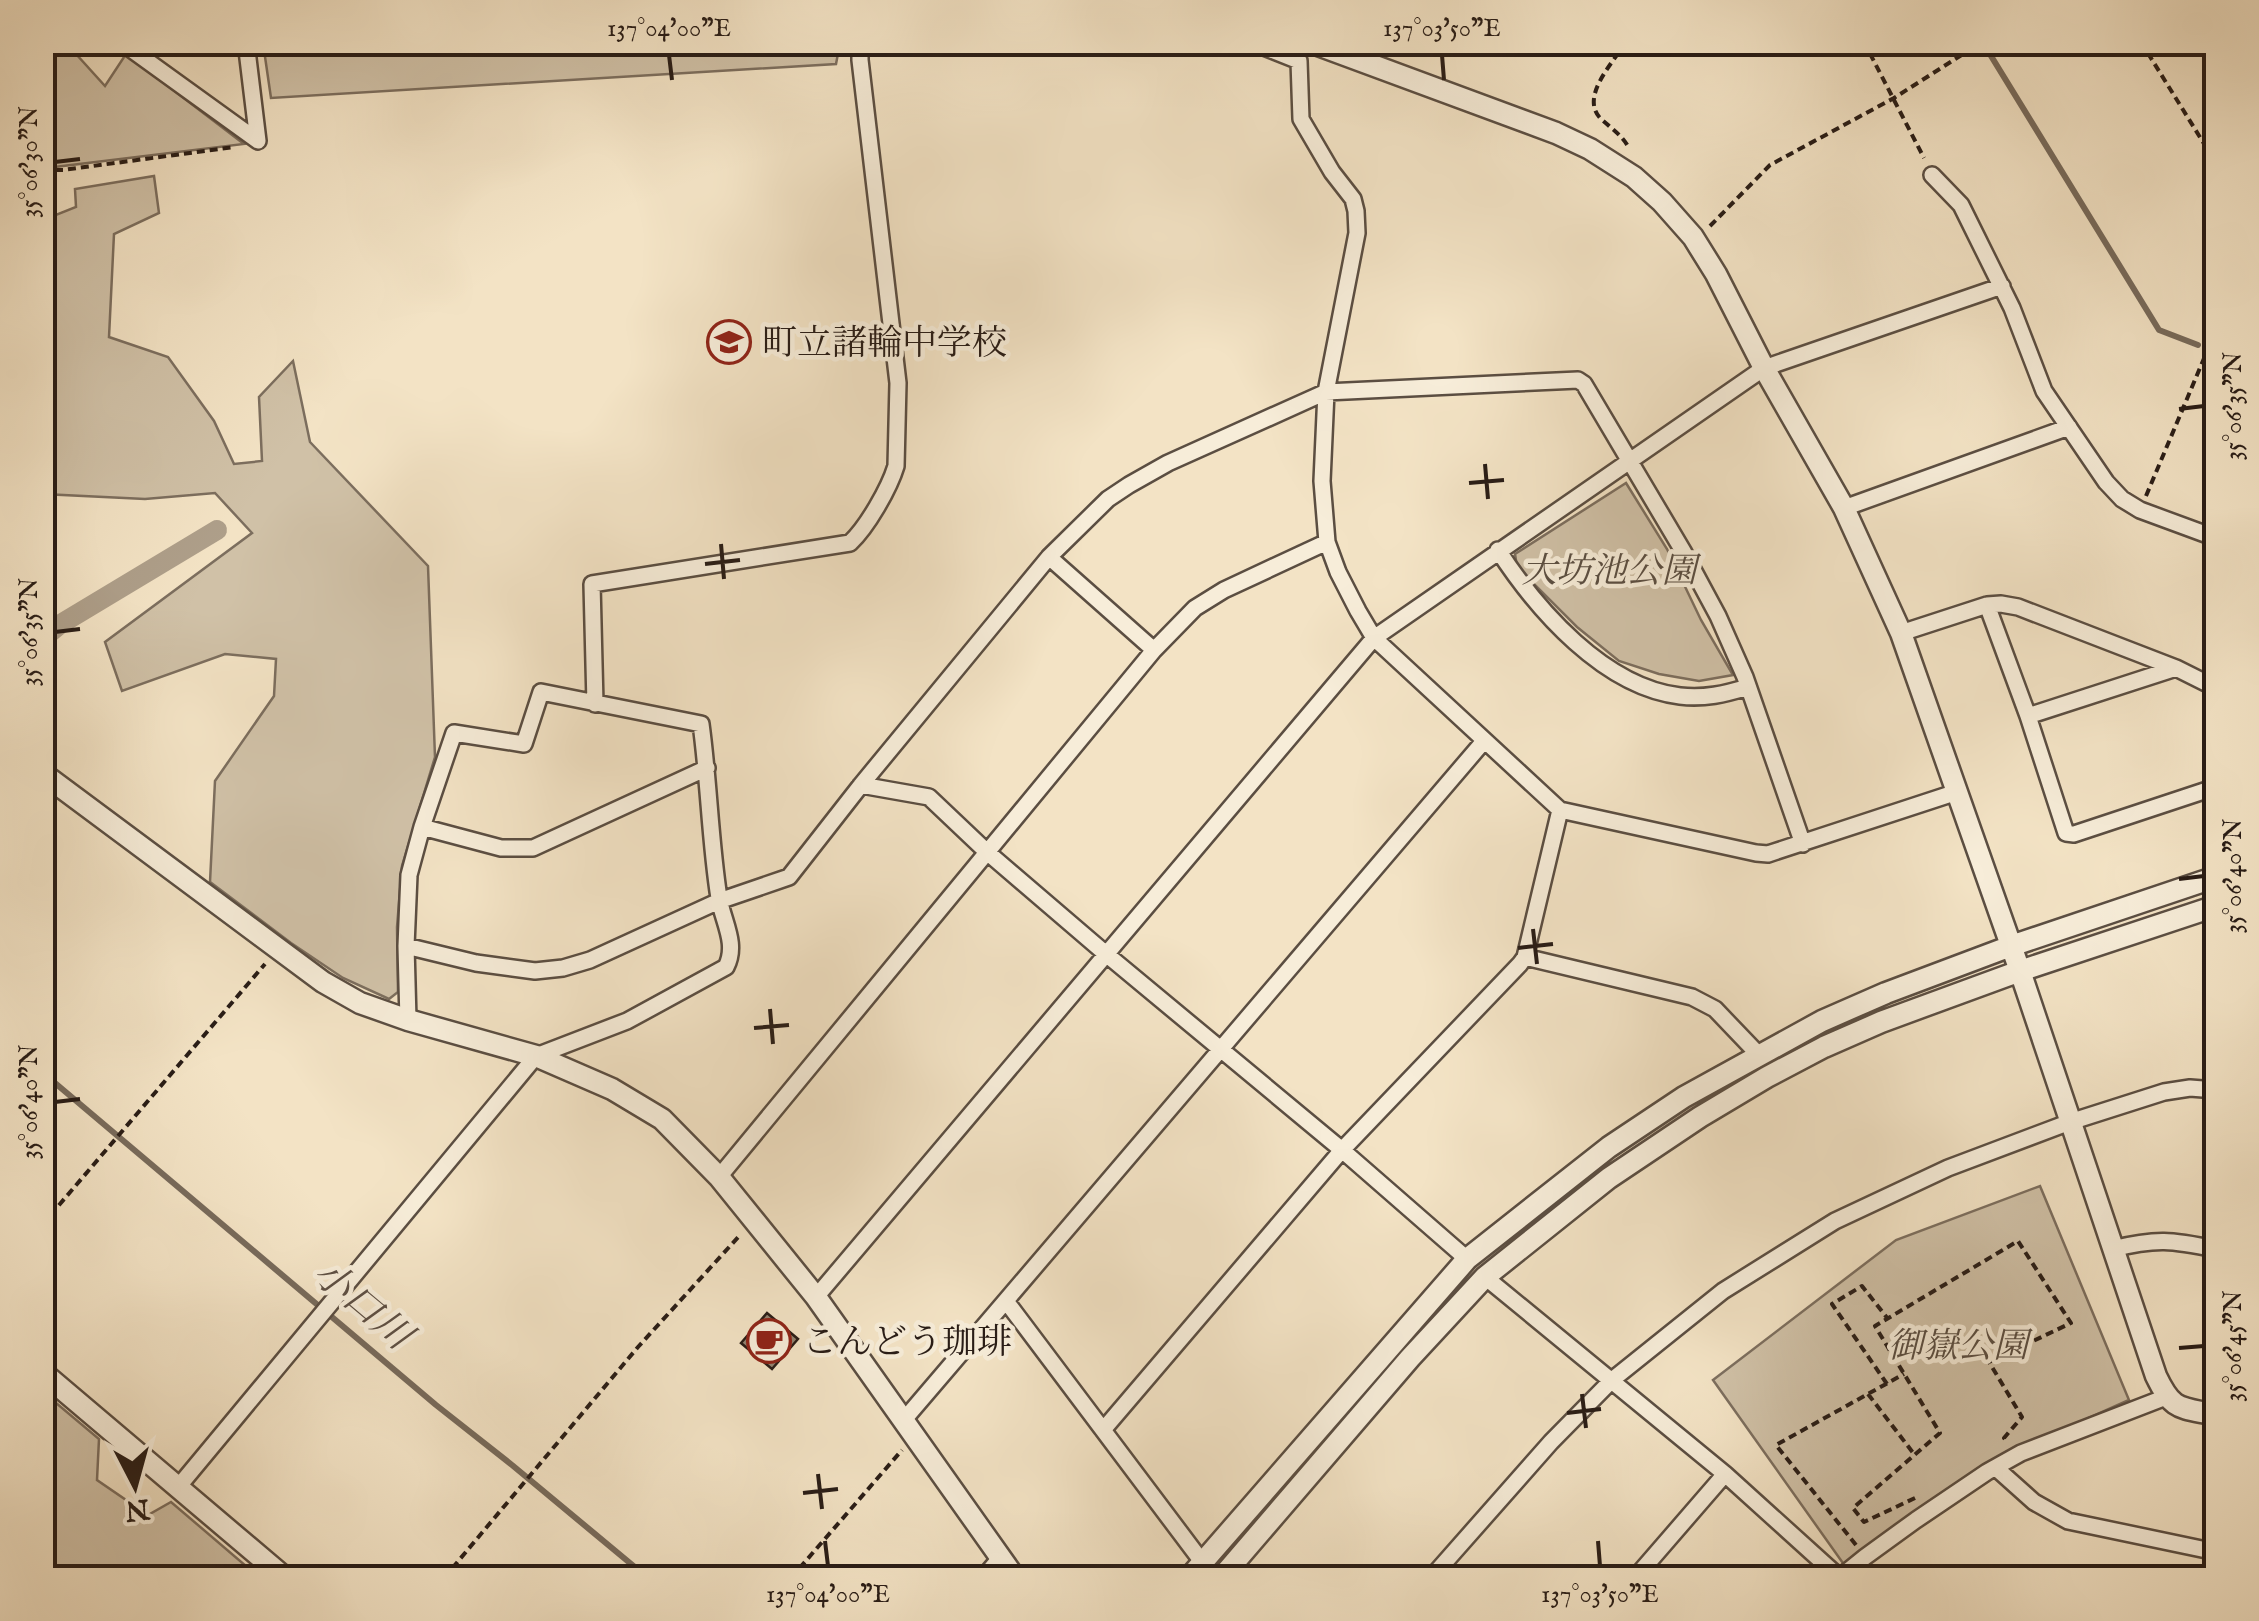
<svg xmlns="http://www.w3.org/2000/svg" width="2259" height="1621" viewBox="0 0 2259 1621" font-family="'IM FELL English','Noto Serif JP',serif">
<style>
.green{fill:#d0c1a7;stroke:#7c6e5e;stroke-width:2.5}
.lines{fill:none;stroke-linecap:round;stroke-linejoin:round}
.stream{stroke:#786b5c;stroke-width:6}
.canal{stroke:#ae9f8a;stroke-width:20}
.building{fill:#928371;stroke:#281c16;stroke-width:2.5}
.minor-casing{stroke:#5b4e42;stroke-width:20}
.tertiary-casing{stroke:#5b4e42;stroke-width:25}
.path{stroke:#281c16;stroke-width:4;stroke-dasharray:8 5;stroke-linecap:butt}
.minor{stroke:#f7edd9;stroke-width:15}
.tertiary{stroke:#f7edd9;stroke-width:20}
.ticks{fill:none;stroke:#281c16;stroke-width:4}
.labels{text-anchor:middle;stroke-width:9;stroke-linejoin:round;paint-order:stroke}
.poi-label{font-size:35px;fill:#281c16;stroke:#f7edd9;text-anchor:start}
.park-label{font-size:35px;font-style:italic;fill:#5a4e42;stroke:#f7edd9}
.water-label{font-size:38px;font-style:italic;fill:#5e5044;stroke:#f7edd9}
.neatline{fill:none;stroke:#281c16;stroke-width:4}
.ticks-label{font-size:25px;text-anchor:middle;fill:#281c16}
</style>
<rect width="100%" height="100%" fill="#f3e3c5"/>
<filter id="stains"><feTurbulence type="fractalNoise" baseFrequency=".002" numOctaves="4"/><feColorMatrix values="0 0 0 0 .2 0 0 0 0 .09 0 0 0 0 .02 0 0 0 .5 -.17"/></filter>
<radialGradient id="worn" r=".72"><stop offset=".6" stop-color="#630" stop-opacity="0"/><stop offset="1" stop-color="#630" stop-opacity=".3"/></radialGradient>
<path class="green" d="M43,43h23l39,43 21,-32 118,90 -189,23 -12,16z
M630,43l3,7 64,-5 1,-3 142,1 -4,21 -565,34 -8,-55z
M154,176l5,37 -45,21 -5,103 59,20 46,64 20,43 28,-3 -3,-64 34,-36 17,81 118,124 7,191 -33,109 -5,61 1,65 -9,7 -46,-21 -52,-35 -81,-61 5,-101 59,-85 2,-37 -51,-5 -103,37 -17,-49 147,-109 -37,-40 -70,6 -102,-5v-274l33,-13 -1,-18z
M1626,483l41,66 34,71 32,55 -34,6 -40,-7 -40,-13 -42,-34 -60,-60 -2,-13z
M2040,1186l89,214 -145,65 -139,101 -132,-186 183,-140z
M43,1392l56,47 -2,41 51,35 23,-13 89,76h-217z"/>
<g class="lines">
<path class="stream" d="M1988,51l171,279 39,15
M42,1072l394,333 76,60 136,113"/>
<path class="canal" d="M42,639l17,-14 158,-95"/>
</g>
<path class="building" d="M767,1313l31,26 -26,30 -31,-26z"/>
<g class="lines">
<g class="minor-casing">
<path id="minor" d="M121,42l137,99 -12,-99
M1251,42l48,19 2,58 31,53 21,27 3,12 1,22 -31,159 -4,89 5,61 11,30 20,39 16,27 186,172 196,43 12,1 189,-62
M1932,175l29,30 51,103 32,83 62,91 16,17 18,11 76,28
M1844,508l225,-81
M1498,550c39,60 106,137 182,146 24,3 45,-2 68,-9
M1049,557l105,93
M1987,605l14,-1 17,3 158,61 40,20
M1901,633l86,-28 41,111 38,117 8,1 142,-47
M595,704l-3,-120 258,-41c17,-16 39,-54 46,-77l2,-83 -38,-323v-18
M2028,716l148,-48
M861,785l68,12 58,55 119,102 236,196 125,109
M422,827l79,21h32l174,-80
M406,946l70,17 59,8 28,-3 27,-8 129,-59 70,-24 72,-92 188,-228 59,-58 21,-14 39,-22 158,-71 252,-12 6,4 99,167 35,65 27,61 58,167
M1525,957l167,40 23,12 44,46
M719,1177l435,-527 41,-42 29,-18 103,-48
M2112,1249c45,-11 59,-9 104,0
M1485,1277l240,197 115,104
M816,1297l558,-659 390,-270 238,-82
M1006,1301l197,262
M903,1421l581,-680
M1103,1430l239,-280 178,-186 5,-7 35,-147
M1996,1468l38,34 34,19 148,31
M179,1486l357,-430 91,-35 99,-54c12,-23 -3,-45 -7,-69 -9,-57 -10,-116 -18,-174l-160,-32 -17,52 -70,-11 -32,94 -13,48 -3,71 2,74
M983,1578l17,-20
M1431,1578l120,-136 61,-62 111,-89 112,-70 113,-53 122,-46 94,-30 26,-4 26,2
M1635,1578l90,-104
M1839,1578l26,-21 51,-37 71,-48 34,-19 145,-56"/>
</g>
<g class="tertiary-casing">
<path id="tertiary" d="M1310,42l246,91 34,16 44,28 28,25 31,35 23,37 48,94 80,140 57,125 119,338 136,405c17,36 24,31 60,39
M42,773l281,209 37,21 48,17 128,36 76,33 50,30 57,58 97,120 199,281
M42,1372l243,206
M1189,1578l278,-319 142,-112 75,-50 138,-76 64,-28 125,-47 205,-69
M1221,1578l189,-220 75,-81 124,-99 91,-61 67,-40 57,-30 57,-25 139,-51 196,-65"/>
</g>
<path class="path" d="M1626,42c-13,21 -47,55 -25,77 11,10 21,16 28,29
M1864,42l60,116
M2141,42l75,121
M42,170h21l171,-23
M42,197l7,-27
M1710,226l60,-61 124,-67 88,-56
M2146,496l70,-166
M42,1225l223,-261
M1887,1384l-55,-80 30,-18 26,33
M1868,1394l46,60
M1915,1498l-51,24 -11,-14 87,-75 -65,-107 143,-85 53,82 -82,39 33,55 -18,21 2,2
M1856,1545l-80,-100 128,-71
M444,1578l194,-231 103,-113
M791,1578l111,-128"/>
<use href="#minor" class="minor"/>
<use href="#tertiary" class="tertiary"/>
</g>
<path class="ticks" d="M669,55l3,25M1442,55l2,25M55,162l25,-3M2179,409l25,-3M1485,464l3,35M1469,483l35,-3M721,544l3,35M705,564l35,-4M55,632l25,-3M2179,879l25,-3M1533,929l4,35M1518,948l35,-4M770,1009l3,35M754,1028l35,-3M55,1102l25,-3M2179,1348l25,-2M1582,1394l4,34M1567,1413l34,-4M818,1474l4,35M803,1493l35,-4M825,1541l3,25M1598,1541l2,25"/>
<defs>
<g id="school-ring" transform="scale(2.25)"><circle r="9.5" fill="#f7edd9" stroke="#8f2418" stroke-width="1.5"/><path d="M0-5L7-2L0 1L-7-2ZM-4 1L0 2.5L4 1V4Q0 6-4 4Z" fill="#8f2418"/></g>
<g id="cafe-ring" transform="scale(2.25)"><circle r="9.5" fill="#f7edd9" stroke="#8f2418" stroke-width="1.5"/><path d="M-5.5-4.5H6V0H3Q3 3.5 0 3.5H-2.5Q-5.5 3.5-5.5 0ZM3-3.2v2h1.7v-2ZM-6 4.5H4V6H-6Z" fill="#8f2418"/></g>
</defs>
<g fill-rule="evenodd">
<use href="#school-ring" x="729" y="342"/>
<use href="#cafe-ring" x="769" y="1341"/>
</g>
<g class="labels">
<g class="poi-label">
<text x="762" y="354">町立諸輪中学校</text>
<text x="802" y="1353">こんどう珈琲</text>
</g>
<g class="park-label">
<text x="1609" y="582">大坊池公園</text>
<text x="1958" y="1357">御嶽公園</text>
</g>
<g class="water-label">
<text transform="translate(363 1304) rotate(40)" y="13">小口川</text>
</g>
</g>
<rect width="2259" height="1621" fill="none" stroke="#f3e3c5" stroke-width="110"/>
<g transform="translate(135 1486) rotate(174)" stroke="#f7edd9" stroke-width="8" paint-order="stroke">
<path d="M0-8L18 38L0 25L-18 38Z" fill="#281c16"/>
<text y="-15" font-size="28" font-weight="bold" text-anchor="middle" fill="#281c16">N</text>
</g>
<rect x="55" y="55" width="2149" height="1511" class="neatline"/>
<g class="ticks-label">
<text x="669" y="36">137°04'00"E</text>
<text x="1442" y="36">137°03'50"E</text>
<text transform="translate(28 162) rotate(-90)" y="9">35°06'30"N</text>
<text transform="translate(2232 406) rotate(-90)" y="9">35°06'35"N</text>
<text transform="translate(28 632) rotate(-90)" y="9">35°06'35"N</text>
<text transform="translate(2232 876) rotate(-90)" y="9">35°06'40"N</text>
<text transform="translate(28 1102) rotate(-90)" y="9">35°06'40"N</text>
<text transform="translate(2232 1346) rotate(-90)" y="9">35°06'45"N</text>
<text x="828" y="1602">137°04'00"E</text>
<text x="1600" y="1602">137°03'50"E</text>
</g>
<rect width="100%" height="100%" filter="url(#stains)"/>
<rect width="100%" height="100%" fill="url(#worn)"/>
</svg>
